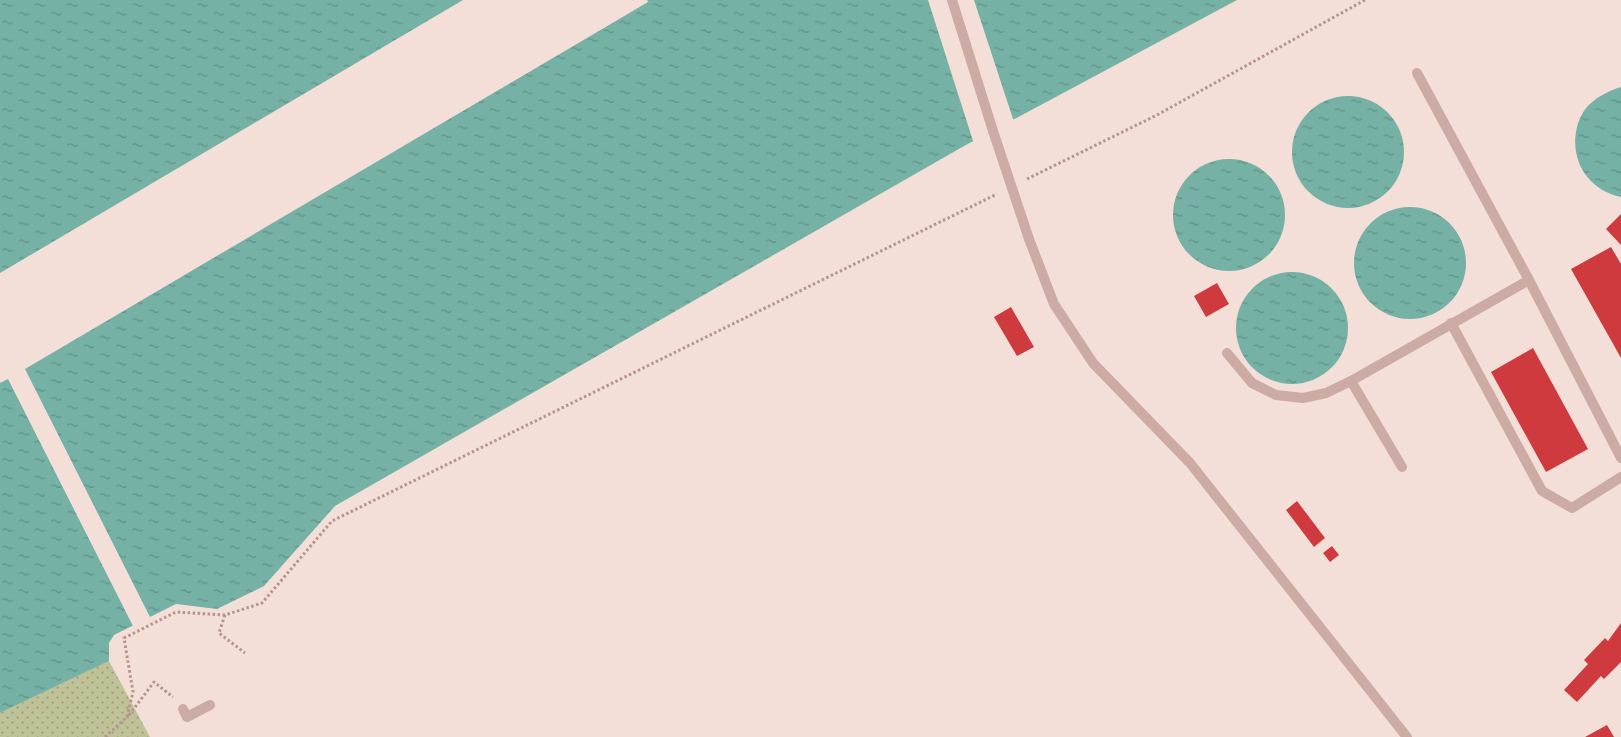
<svg xmlns="http://www.w3.org/2000/svg" width="1621" height="737" viewBox="0 0 1621 737" font-family="'Asap Condensed',sans-serif">
<style>
.grass{fill:url(#grass-dots)}
.water{fill:url(#water-ripples)}
.pier{fill:#f3dfd7}
.building{fill:#ce3a3d}
.lines{fill:none;stroke-linecap:round;stroke-linejoin:round}
.path{stroke:#b7948d;stroke-width:3;stroke-dasharray:2.5 2.5;stroke-linecap:butt}
.service{stroke:#cbaba3;stroke-width:10}
.service-bridge{stroke:#cbaba3;stroke-width:10}
</style>
<defs>
<pattern id="grass-dots" width="8" height="8" patternUnits="userSpaceOnUse" patternTransform="scale(1.25)"><rect width="8" height="8" fill="#bfc297"/><path d="M2 2h.1M6 6h.1" fill="none" stroke="#9c9d7b" stroke-width="1.8" stroke-linecap="round"/></pattern>
<pattern id="water-ripples" width="26" height="14" patternUnits="userSpaceOnUse" patternTransform="scale(1.25)"><rect width="26" height="14" fill="#75b1a4"/><path d="M2 4q2-2 4 0t4 0M15 11q2-2 4 0t4 0" fill="none" stroke="#619085"/></pattern>
</defs>
<rect width="100%" height="100%" fill="#f3dfd7"/>
<path class="grass" d="M109,661l41,76h-150v-24z"/>
<path class="water" d="M0,0h1237l-273,146 -629,360 -71,80 -47,23 -41,-5 -62,31 -5,8v18l-109,52z
M1621,87v110c-33,-7 -52,-37 -44,-70 2,-8 7,-18 13,-23 10,-9 19,-13 31,-17z
M1292 152a56 56 0 1 1 112 0a56 56 0 1 1-112 0Z
M1173 215a56 56 0 1 1 112 0a56 56 0 1 1-112 0Z
M1354 263a56 56 0 1 1 112 0a56 56 0 1 1-112 0Z
M1236 328a56 56 0 1 1 112 0a56 56 0 1 1-112 0Z"/>
<path class="pier" d="M463,0h184l1,2 -623,367 126,250 -17,9 -126,-249 -8,4v-110z
M928,0h46l40,122 -40,22z"/>
<path class="building" d="M1621,214v31l-15,-16z
M1611,247l10,17v94l-50,-89z
M1217,283l12,21 -23,13 -12,-21z
M1011,307l23,40 -17,9 -23,-39z
M1533,348l55,101 -42,23 -55,-100z
M1297,501l28,37 -11,9 -28,-37z
M1332,546l7,9 -9,7 -7,-9z
M1621,623v39l-17,17 -3,-3 -24,26 -13,-12 24,-26 -4,-4 21,-22 3,3z
M1607,725l7,12h-29z"/>
<g class="lines">
<path class="path" d="M1027,179l130,-64 208,-115
M225,615l-6,18 26,20
M129,715l25,-33 19,15
M105,737l22,-20 6,-25 -9,-54 52,-26 49,3 37,-12 70,-82 665,-327"/>
<path class="service" d="M952,0l41,131
M1417,73l112,207 92,178
M1029,239l25,65 39,59 97,100 217,274
M1451,323l91,168 30,17 49,-31
M1227,353l25,30 24,12 27,3 23,-5 25,-12 178,-101
M1351,381l51,86
M183,709l4,8 23,-12"/>
<path class="service-bridge" d="M993,131l36,108"/>
</g>
</svg>
